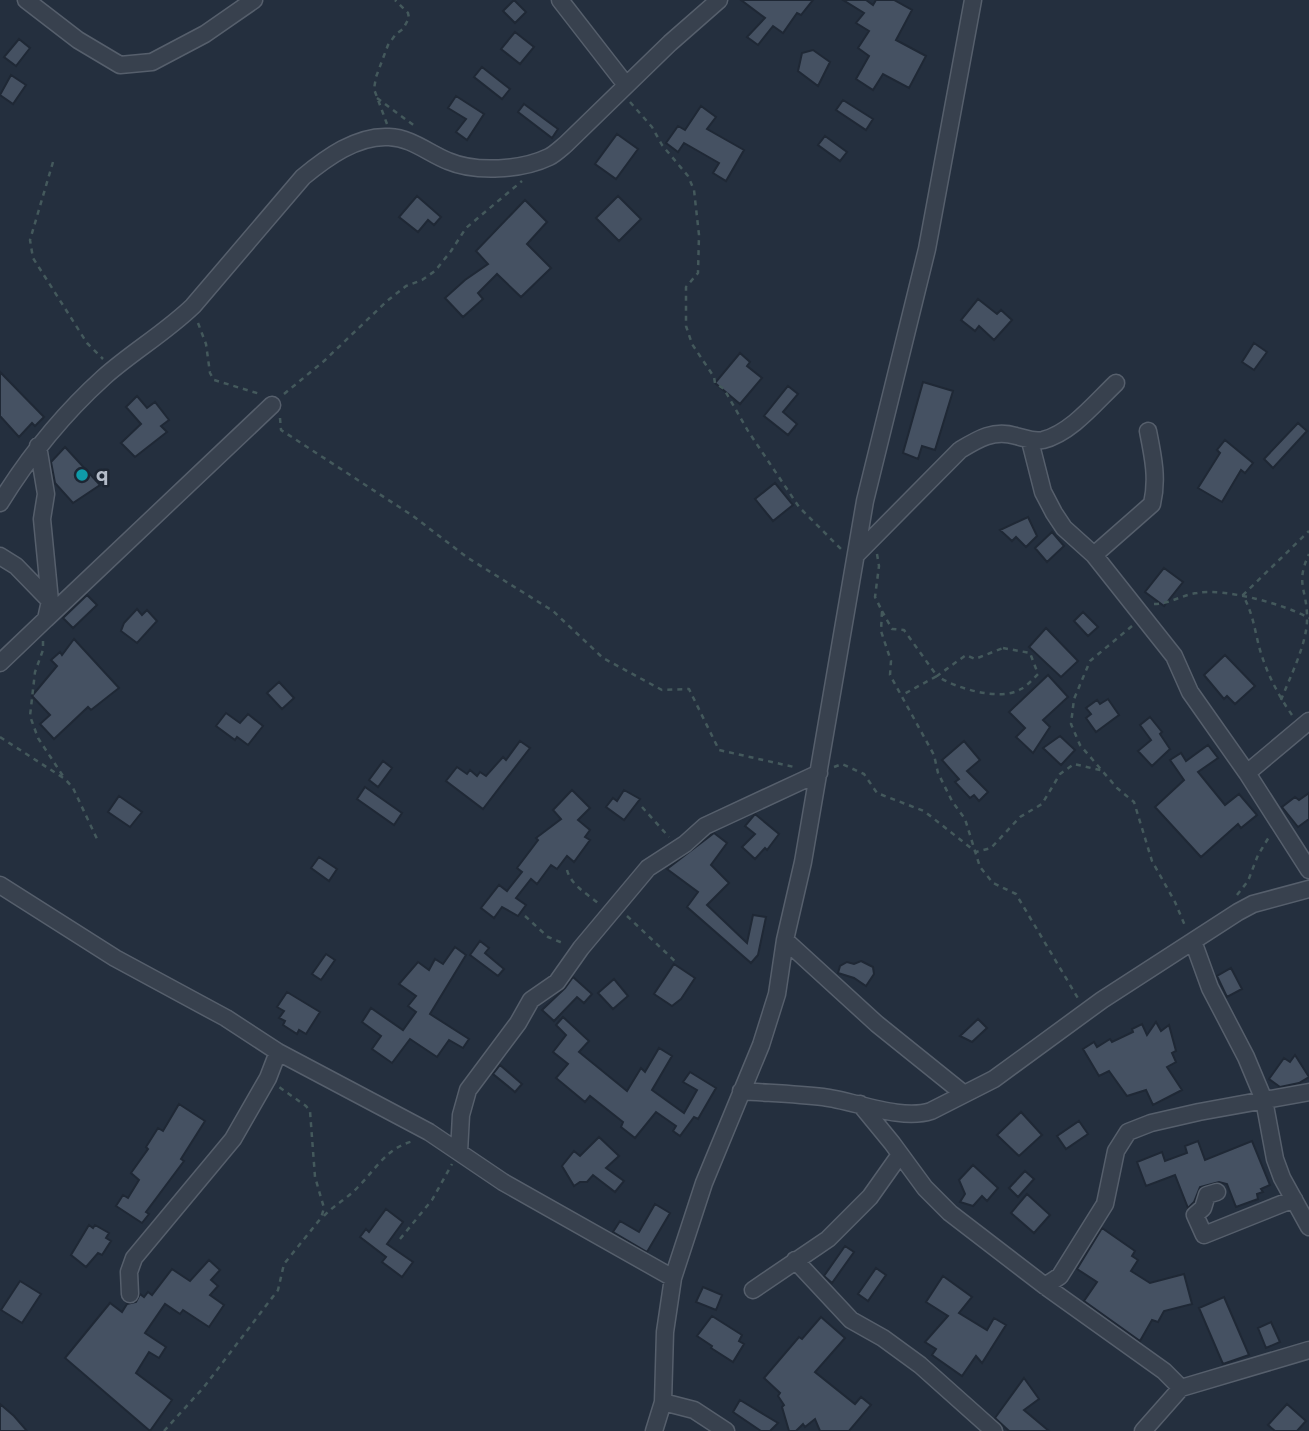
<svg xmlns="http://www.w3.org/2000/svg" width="1309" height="1431" viewBox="0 0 1309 1431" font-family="Montserrat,sans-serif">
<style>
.building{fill:#455162;stroke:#1f2835;stroke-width:2}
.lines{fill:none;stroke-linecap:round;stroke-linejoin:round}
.minor-casing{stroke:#565f6c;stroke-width:19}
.path{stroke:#44595c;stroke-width:2.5;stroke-dasharray:5 5;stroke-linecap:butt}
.minor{stroke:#38414e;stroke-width:16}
.culture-dot{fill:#0f9aa8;stroke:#1d2633;stroke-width:2.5}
.labels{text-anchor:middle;stroke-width:5;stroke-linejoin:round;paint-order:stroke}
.poi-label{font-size:18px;font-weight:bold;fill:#b4bcc9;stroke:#1d2633;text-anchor:start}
</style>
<rect width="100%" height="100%" fill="#242f3e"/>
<path class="building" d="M514,0l12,12 -11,11 -12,-12z
M741,0h72l-12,15 -4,-2 -14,20 -10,-7 -15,19 -11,-8 18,-19z
M843,0h23l7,5 3,-5h18l18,10 -16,30 30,16 -17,32 -26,-14 -10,16 -17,-11 13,-23 -11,-8 11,-17 -13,-8 8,-10z
M515,32l19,15 -14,17 -19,-15z
M19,39l11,9 -14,18 -12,-9z
M813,50l17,12 -12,24 -20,-15 4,-18z
M482,67l28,22 -8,10 -28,-22z
M11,75l15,10 -13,19 -13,-9z
M456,96l28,18 -17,26 -11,-8 10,-13 -18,-11z
M843,100l30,19 -7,11 -30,-20z
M524,104l34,25 -6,9 -34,-26z
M701,106l15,11 -9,12 37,21 -18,31 -13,-8 6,-10 -35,-20 -6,9 -12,-9 12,-17 7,4z
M617,134l21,15 -22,30 -21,-15z
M825,136l22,16 -7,9 -22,-16z
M417,196l24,21 -7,8 -6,-5 -10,12 -19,-15z
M618,196l23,23 -22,22 -23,-23z
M525,200l22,22 -20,22 24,24 -30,29 -24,-23 -19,19 5,6 -20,18 -18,-19 20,-18 23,-16 -12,-13z
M978,299l19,15 4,-4 11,10 -18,20 -15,-14 -4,5 -14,-11z
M1254,343l13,9 -13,18 -12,-8z
M740,353l10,9 -3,4 15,12 -22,26 -25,-21z
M0,372l44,45 -9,9 -3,-3 -13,14 -19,-21z
M923,382l30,9 -18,59 -13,-4 -4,13 -15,-6z
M788,386l10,8 -15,18 14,12 -9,11 -24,-19z
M137,396l10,12 8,-6 14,18 -8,6 6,6 -32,25 -14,-14 20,-19 -15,-17z
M1298,423l9,8 -34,37 -9,-9z
M1225,440l28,23 -8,10 -4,-3 -19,32 -24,-14 22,-35 -3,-3z
M65,447l35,38 -27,18 -18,-20 -4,-21z
M775,483l18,22 -20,16 -18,-22z
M1028,517l9,19 -11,11 -10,-10 -4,4 -12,-11z
M1052,532l12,14 -17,16 -12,-14z
M1164,568l19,14 -19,24 -19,-14z
M87,595l10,10 -24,23 -10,-10z
M137,609l5,6 5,-5 10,11 -20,22 -16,-12 3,-8z
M1083,612l15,15 -10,9 -14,-15z
M1046,628l32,33 -17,16 -32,-30z
M74,639l45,49 -28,22 -3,-3 -34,32 -14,-15 10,-9 -18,-19 25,-30 -6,-6 9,-8 2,3z
M1225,655l30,31 -20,18 -8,-8 -3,3 -20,-24z
M1048,675l20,22 -25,23 7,7 -17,26 -17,-16 9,-9 -16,-16z
M279,682l15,16 -12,11 -15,-16z
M1108,699l11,16 -23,17 -10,-14 5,-4 -5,-6 11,-8 3,4z
M226,713l14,10 8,-9 15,12 -15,19 -11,-8 -2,3 -19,-14z
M1150,717l12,15 -2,2 10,15 -18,17 -14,-15 13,-11 -11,-15z
M1060,736l15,14 -14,15 -18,-17z
M520,741l10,7 -47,61 -37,-28 11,-14 10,7 3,-4 7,6 3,-4 6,4 17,-19 3,3z
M964,741l16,19 -13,11 21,21 -9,9 -5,-6 -4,3 -15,-16 4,-3 -17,-19z
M1208,745l10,13 -20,14 27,33 14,-11 18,21 -16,13 -3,-4 -37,33 -46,-50 29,-27 -14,-20 11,-7 5,8z
M383,761l9,7 -14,19 -9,-7z
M365,787l37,26 -8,12 -37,-26z
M572,790l18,18 -12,12 12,10 -5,7 5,3 -16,22 -7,-6 -10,13 -6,-4 -14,19 -6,-5 -15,19 10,7 -8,11 -16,-9 -8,11 -13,-10 18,-23 8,6 15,-19 -5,-4 21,-28 -2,-2 25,-19 -8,-9z
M624,790l16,9 -16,21 -18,-13 7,-9 4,3z
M1309,793v26l-11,8 -16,-20 13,-10 4,3z
M119,796l23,16 -12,15 -22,-15z
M755,814l24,20 -12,16 -2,-2 -10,11 -13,-12 13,-13 -10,-8z
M714,833l13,10 -16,22 18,18 -22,22 40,38 6,-28 13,2 -8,38 -7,8 -64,-56 11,-15 -31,-23z
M319,857l18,12 -8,12 -18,-13z
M480,941l9,7 -4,5 19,16 -6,7 -28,-21z
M455,947l11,8 -36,59 39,25 -6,9 -14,-8 -12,17 -27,-18 -18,24 -20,-14 9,-13 -19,-14 9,-14 32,22 13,-18 -8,-6 8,-10 -17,-12 19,-22 11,8 6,-11 8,5z
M326,954l9,6 -14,20 -9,-6z
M861,961l12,6 1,7 -8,12 -12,-8 -16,-5 2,-7 7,-4 7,2z
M674,964l21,14 -14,21 -9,7 -18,-12z
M1231,968l11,21 -15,8 -10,-21z
M573,977l19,17 -8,9 -7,-6 -23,24 -12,-11 23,-22z
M614,979l14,17 -15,13 -15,-16z
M287,992l33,20 -14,22 -7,-4 -2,4 -14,-9 2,-4 -6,-3 5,-7 -7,-4z
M563,1017l26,24 -10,11 48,39 14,-23 4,4 14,-24 13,8 -20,34 32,23 13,-23 -14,-8 7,-10 26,16 -18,31 -4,-2 -14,19 -7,-5 3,-5 -20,-14 -21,26 -14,-11 2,-5 -33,-26 -5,6 -29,-24 12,-14 -15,-12 13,-17 -10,-10z
M978,1019l9,9 -15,14 -12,-6z
M1156,1022l5,9 8,-6 7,26 -4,2 4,9 -9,5 15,23 -29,15 -7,-15 -19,6 -18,-25 -10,5 -16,-27 11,-7 3,5 13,-8 2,3 21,-10 -1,-3 10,-5 5,11z
M1295,1055l14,22 -10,6 -19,4 -11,-8 15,-21 6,4z
M500,1065l22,19 -7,8 -22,-18z
M179,1104l26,17 -24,38 3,2 -38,51 3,2 -7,9 -26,-17 7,-11 5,3 11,-18 -8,-7 17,-24 -2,-2 12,-19 5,3z
M1021,1112l21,23 -23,21 -22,-21z
M1079,1121l9,13 -22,15 -9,-13z
M599,1137l20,19 -13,12 18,13 -9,11 -22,-17 -6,7h-7l-6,4 -12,-20 12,-15 6,5z
M1198,1141l7,19 47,-19 18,44 -9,4 2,3 -6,2 1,5 -22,8 -9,-23 -8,-2 -19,5 -6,15 -6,6 -13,-33 -29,11 -9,-24 25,-10 3,9 22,-8 -2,-7z
M973,1165l25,23 -11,13 -5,-5 -9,10 -13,-4 5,-8 -6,-14z
M1025,1171l9,8 -16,18 -9,-9z
M1027,1194l23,21 -16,18 -23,-20z
M655,1204l15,9 -23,39 -34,-20 7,-11 19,11z
M386,1209l17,13 -16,22 26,18 -11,15 -20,-15 4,-5 -26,-20 6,-8 3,3z
M89,1225l4,3 2,-3 14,8 -3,5 5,3 -9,14 -4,-2 -12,14 -15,-12z
M1102,1228l33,23 -3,5 6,4 -7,11 19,12 34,-9 8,30 -28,7 -6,11 -6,-2 -12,21 -56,-40 13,-19 -20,-13z
M845,1246l9,6 -22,31 -8,-7z
M209,1260l11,10 -9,10 7,6 -8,9 14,10 -15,22 -26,-17 -3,4 -15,-10 -20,29 21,14 -7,11 -10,-6 -13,21 36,27 -22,31 -85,-73 45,-55 12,9 5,-8 9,-2 4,-8 4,3 4,-5 4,3 20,-26 18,12z
M876,1268l10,7 -18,26 -10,-7z
M943,1276l29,21 -13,16 28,17 7,-12 12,7 -24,38 -6,-7 -14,20 -30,-21 4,-6 -11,-7 23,-26 -22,-14z
M20,1281l21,13 -19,29 -21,-13z
M703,1287l19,8 -6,15 -20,-8z
M1224,1297l25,58 -26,9 -24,-56z
M712,1316l30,19 -3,6 5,3 -11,18 -22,-14 1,-2 -15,-10z
M821,1317l24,21 -30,34 40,32 6,-7 10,8 -22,26h-29l-5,-12 -10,8 -2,-3 -7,7h-7l-7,-24 2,-2 -6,-9 2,-3 -16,-15 35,-41 3,2z
M1271,1322l9,20 -14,6 -8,-20z
M1024,1378l15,21 -15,11 25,21h-40l-14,-13z
M740,1400l38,23 -8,8h-9l-28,-19z
M0,1404l14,12 13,15h-27z
M1287,1404l19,17 -9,10h-22l-7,-6z"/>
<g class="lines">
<g class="minor-casing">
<path id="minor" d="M26,0l52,40 42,25 32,-3 53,-28 49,-34
M560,0l66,85
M1030,441l13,51 11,21 10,15 30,27 80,101 16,36 57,81 62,97
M0,503c29,-47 62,-88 104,-126 28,-25 61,-44 89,-71l110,-129c23,-19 54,-42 86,-40 23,1 39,16 59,24 28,12 74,9 101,-4 6,-3 11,-8 17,-13l104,-101 49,-43
M856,555l104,-105c18,-11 34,-21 56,-14 10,2 16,6 27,4 28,-7 52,-37 73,-57
M1094,555l58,-51c6,-25 1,-48 -4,-73
M0,556l16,10 34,35
M46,619l226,-214
M0,663l46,-44 4,-18 -8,-82 4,-25 -8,-48
M1247,773l62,-52
M0,885l115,73 111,60 52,34 151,80 74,50 170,96
M785,940l92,84 87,70
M1193,941l17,47 36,69 18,43 11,59 7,19 27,49
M741,1091c27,2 55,3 82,6 32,4 78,24 108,14l63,-32 108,-79 136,-88 15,-8 56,-15
M860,1104l32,39 33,45 25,25 95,73 119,85 17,17
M459,1152l2,-37 7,-25 50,-67 13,-23 26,-18 24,-34 67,-80 37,-24 20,-18 114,-53
M1217,1192l-10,3 -4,13 -8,7 9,20 90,-36
M795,1260l56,60 32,18 37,27 74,66
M1045,1286l15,-10 45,-72 11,-53 12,-19 23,-9 48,-11 110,-20
M753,1290l75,-51 42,-42 29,-41
M130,1294l-1,-22 5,-14 99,-119 35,-61 10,-26
M663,1402l31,8 32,21
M654,1431l9,-29 2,-70 8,-54 31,-95 57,-138 16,-51 8,-54 18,-78 62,-361 62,-252 46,-249
M1143,1431l38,-43 128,-38"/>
</g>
<path class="path" d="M377,98l39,29
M630,102l22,25 10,18 26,31 6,14 5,45 -1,38 -12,14v39l6,18 22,33 1,6 9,6 24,42 51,76 42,42
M387,124l-13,-35 2,-12 12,-32 8,-11 7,-5 6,-11 -1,-5 -13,-13
M53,162l-23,78 3,18 54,85 16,16
M198,323l8,21 4,29 4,7 46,14
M284,394l40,-33 63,-60 19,-15 16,-6 13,-9 16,-20 15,-23 56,-47
M280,418l1,12 132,86 55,42 85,53 50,47 59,32 27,-1 30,61 75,17
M877,554l2,12 -4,31 7,14 -1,20 10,30 -1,14 44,80 4,18 14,28 13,18 15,48 13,16 23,11 63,106
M1154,604c15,0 28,-9 43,-11 28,-5 87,11 112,25
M882,611l10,18 12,1 33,46 -33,18
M1132,626l-42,35 -16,38 -3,25 9,21 37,43 17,14 18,59 23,41 11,26
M43,641v9l-8,22 -5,44 8,22 27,41
M1003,648l27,5 8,21c-5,5 -11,12 -17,15 -20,13 -66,-1 -84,-13l29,-21 9,4z
M1281,700c9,-23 27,-58 26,-83 0,-28 -12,-33 2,-63
M1292,715c-16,-23 -29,-49 -35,-77 -4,-18 -6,-27 -14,-43l66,-64
M0,737l65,42 8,9 25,53
M834,767l8,-3 22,10 13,19 47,18 52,41 15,-4 29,-31 22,-13 18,-30 14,-10 30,7
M642,807l27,30
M567,870c4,15 19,23 31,33
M1237,895l11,-14 10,-26 11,-18
M525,916l23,21 17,7
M627,916l51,48
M324,1216c10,-11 24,-18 34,-29 18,-18 29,-40 56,-46
M400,1239l32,-39 20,-36
M164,1431l40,-44 74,-97 6,-26 37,-46 3,-10 -9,-31 -5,-66 -4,-5 -27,-19"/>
<use href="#minor" class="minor"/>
</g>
<circle class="culture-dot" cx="82" cy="475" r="7"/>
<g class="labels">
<g class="poi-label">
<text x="96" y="481">q</text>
</g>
</g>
</svg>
